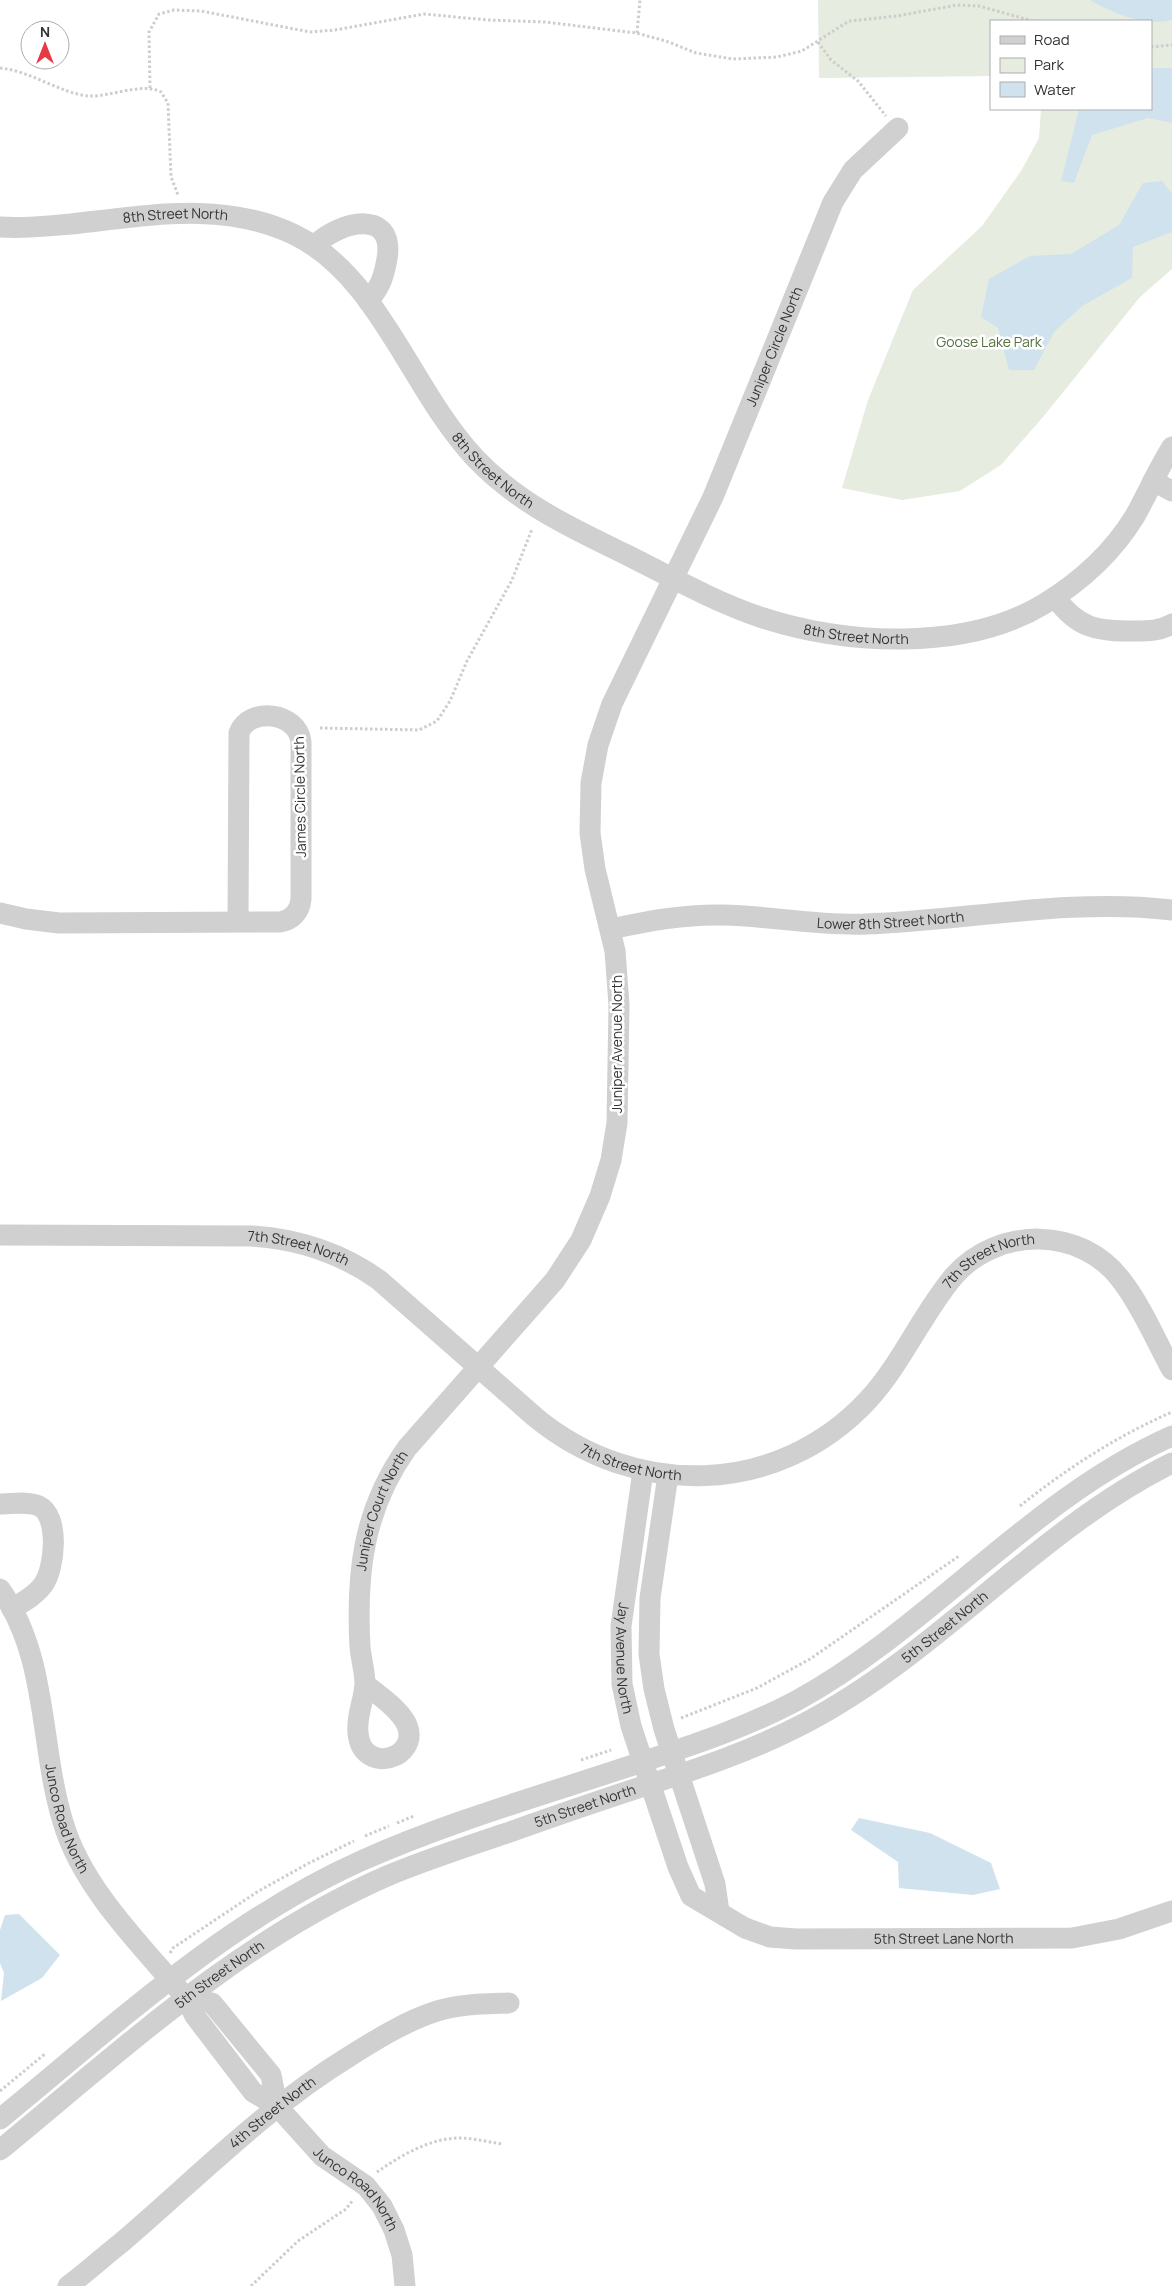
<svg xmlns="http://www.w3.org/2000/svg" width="1172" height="2286" viewBox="0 0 1172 2286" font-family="Manrope,sans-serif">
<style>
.green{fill:#e6ecdf}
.water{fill:#cfe2ee}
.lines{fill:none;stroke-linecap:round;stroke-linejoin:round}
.path{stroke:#cdcdcd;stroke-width:3;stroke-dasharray:2.5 2.5;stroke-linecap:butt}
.minor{stroke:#d0d0d0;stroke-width:21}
.labels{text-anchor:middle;stroke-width:5;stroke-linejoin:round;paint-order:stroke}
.street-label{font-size:14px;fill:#333;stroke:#fff}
.park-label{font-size:14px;fill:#56703f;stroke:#fff}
</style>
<rect width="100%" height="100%" fill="#fff"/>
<path class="green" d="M818,0h354v269l-32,28 -97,120 -42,48 -41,26 -58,9 -60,-12 26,-88 45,-110 69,-64 39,-55 18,-33 2,-29h110v-88h-160v55l-172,2z"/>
<path class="water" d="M1090,0h82v20c-26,7 -60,-7 -82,-20z
M1151,68h21v55l-24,-5 -56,17 -18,48 -13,-2 18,-72h72z
M1162,181l10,13v38l-39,15 -1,31 -50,28 -28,26 -20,38h-25l-11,-42 -17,-11 8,-38 41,-23 41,-2 48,-29 24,-42z
M859,1818l71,15 61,30 9,26 -27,6 -74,-7 -1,-26 -47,-32z
M19,1914l41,41 -18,23 -41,23 3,-28 -4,-10v-33l5,-15z"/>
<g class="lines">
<path class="path" d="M637,33l3,-33
M818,42l13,18 27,21 28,35
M1151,47l21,-2
M0,68c31,3 62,26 89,28 21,1 53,-14 72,-4l7,11 3,74 7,18
M150,88l-1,-56 10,-18 15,-4 27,1 109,21 25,-2 89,-16 64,6 57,2 91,11 30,8 30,12 37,6 44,-2 25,-6 47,-30 48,-5 60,-11 22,1 54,15
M320,728l99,2 18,-9 13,-20 17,-40 45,-81 20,-51
M1020,1506c46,-37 97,-70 152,-94
M681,1718l76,-30 53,-29 149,-103
M581,1760l30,-10
M397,1823l17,-7
M365,1836l24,-10
M170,1953l3,-5 84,-56 52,-29 45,-22
M0,2091l46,-38
M377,2172c23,-16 53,-34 82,-34 14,0 29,4 43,6
M251,2286l47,-45 48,-32 7,-9"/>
<g class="minor">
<path id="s1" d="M0,227c24,2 47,-1 71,-3 75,-8 152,-24 224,11 85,42 117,157 181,224 42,44 95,69 149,95 44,22 88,47 135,63 85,28 205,35 284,-13 36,-22 69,-52 91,-88 13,-23 23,-47 37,-69"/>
<path d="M314,246c26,-26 85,-39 72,18 -3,15 -7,25 -18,37"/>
<path d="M1153,481l19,10"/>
<path d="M1055,597c23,32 42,34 80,34 13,0 25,0 37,-7"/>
<path d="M0,913l26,6 33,4 221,-1c12,-2 20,-10 21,-23v-157c-3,-30 -52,-36 -62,-9l-1,189"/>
<path id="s2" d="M611,929c37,-8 74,-15 112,-14 48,1 95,11 143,9 103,-4 203,-26 306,-14"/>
<path id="s3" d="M0,1235l252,1c47,3 89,17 127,44l156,137c99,82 243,80 333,-17 34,-37 54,-86 86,-124 44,-50 128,-50 168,5 20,26 34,60 50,89"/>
<path id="s4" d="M643,1471l-22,155 1,58 9,42 47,141 13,29 54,32 25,9 26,2 276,-1 47,-9 53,-18"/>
<path d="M668,1475l-18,123 -1,56 5,35 10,40 51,155 4,28"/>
<path d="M0,1504c12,0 28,-3 39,2 21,10 16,63 4,79 -8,11 -20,17 -31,24"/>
<path id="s5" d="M0,1589c49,69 39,155 63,233 19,66 79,124 123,176l9,18 58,76 24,14 45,50 44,30 16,20 12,24 8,25 3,31"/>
<path id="s6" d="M365,1684c13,11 32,23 41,39 17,35 -44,54 -48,10 -2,-17 6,-32 7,-49 0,-12 -4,-25 -5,-37 -4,-74 3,-137 47,-199l148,-168 26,-40 19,-44 11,-36 6,-37 2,-118 -4,-54 -20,-82 -5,-36 1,-50 7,-38 14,-41 101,-207 120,-295 20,-32 45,-42"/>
<path d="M186,1998l26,5 59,72 6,31"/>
<path d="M0,2119c115,-94 226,-198 363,-259 90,-40 187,-67 279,-98 53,-18 105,-35 154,-61 135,-74 234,-202 376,-265"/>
<path id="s7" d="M0,2150c122,-100 240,-210 387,-274 38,-16 78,-29 117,-42 45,-16 91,-32 137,-47 57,-18 113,-37 166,-65 133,-70 230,-192 365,-259"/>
<path id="s8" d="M68,2286c18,-13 35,-29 53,-43 75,-64 144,-135 229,-187 27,-17 56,-35 87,-45 23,-7 48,-7 72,-8"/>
</g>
</g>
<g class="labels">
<g class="street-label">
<text dy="5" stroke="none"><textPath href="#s1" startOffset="176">8th Street North</textPath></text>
<text dy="5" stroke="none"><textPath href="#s6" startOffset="1656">Juniper Circle North</textPath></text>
<text dy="5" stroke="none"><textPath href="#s1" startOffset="610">8th Street North</textPath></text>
<text dy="5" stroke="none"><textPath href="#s1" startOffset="1015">8th Street North</textPath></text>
<text transform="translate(300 797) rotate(-91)" y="5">James Circle North</text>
<text dy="5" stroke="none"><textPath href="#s2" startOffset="281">Lower 8th Street North</textPath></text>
<text transform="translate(617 1044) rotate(-90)" y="5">Juniper Avenue North</text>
<text dy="5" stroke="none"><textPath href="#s3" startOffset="300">7th Street North</textPath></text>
<text dy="5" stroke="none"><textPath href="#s3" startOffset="1154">7th Street North</textPath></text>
<text dy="5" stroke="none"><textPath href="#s3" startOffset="704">7th Street North</textPath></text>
<text dy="5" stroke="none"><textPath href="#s6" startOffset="375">Juniper Court North</textPath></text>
<text dy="5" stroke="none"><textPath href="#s7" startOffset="1091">5th Street North</textPath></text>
<text dy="5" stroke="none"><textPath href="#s4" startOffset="189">Jay Avenue North</textPath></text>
<text dy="5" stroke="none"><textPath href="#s7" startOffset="686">5th Street North</textPath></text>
<text dy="5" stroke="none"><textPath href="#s5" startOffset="241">Junco Road North</textPath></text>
<text dy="5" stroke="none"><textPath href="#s4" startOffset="701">5th Street Lane North</textPath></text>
<text dy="5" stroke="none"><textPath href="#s7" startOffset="281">5th Street North</textPath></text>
<text dy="5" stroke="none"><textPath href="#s8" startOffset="268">4th Street North</textPath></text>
<text dy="5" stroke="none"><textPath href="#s5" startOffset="719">Junco Road North</textPath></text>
</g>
<g class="park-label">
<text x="989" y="347">Goose Lake Park</text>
</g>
</g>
<rect x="990" y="20" width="162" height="90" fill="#ffffff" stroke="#adadad"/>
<rect x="1000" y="36" width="25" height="8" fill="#d0d0d0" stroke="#adadad"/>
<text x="1034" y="45" font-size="15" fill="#333333">Road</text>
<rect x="1000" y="58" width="25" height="15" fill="#e6ecdf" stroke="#adadad"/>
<text x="1034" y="70" font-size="15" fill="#333333">Park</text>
<rect x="1000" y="82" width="25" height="15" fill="#cfe2ee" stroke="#adadad"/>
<text x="1034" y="95" font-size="15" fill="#333333">Water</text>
<g transform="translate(45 45)"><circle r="24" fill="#ffffff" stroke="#adadad"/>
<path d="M0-4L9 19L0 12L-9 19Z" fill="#e63946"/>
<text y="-8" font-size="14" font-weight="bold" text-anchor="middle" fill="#333333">N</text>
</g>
</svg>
